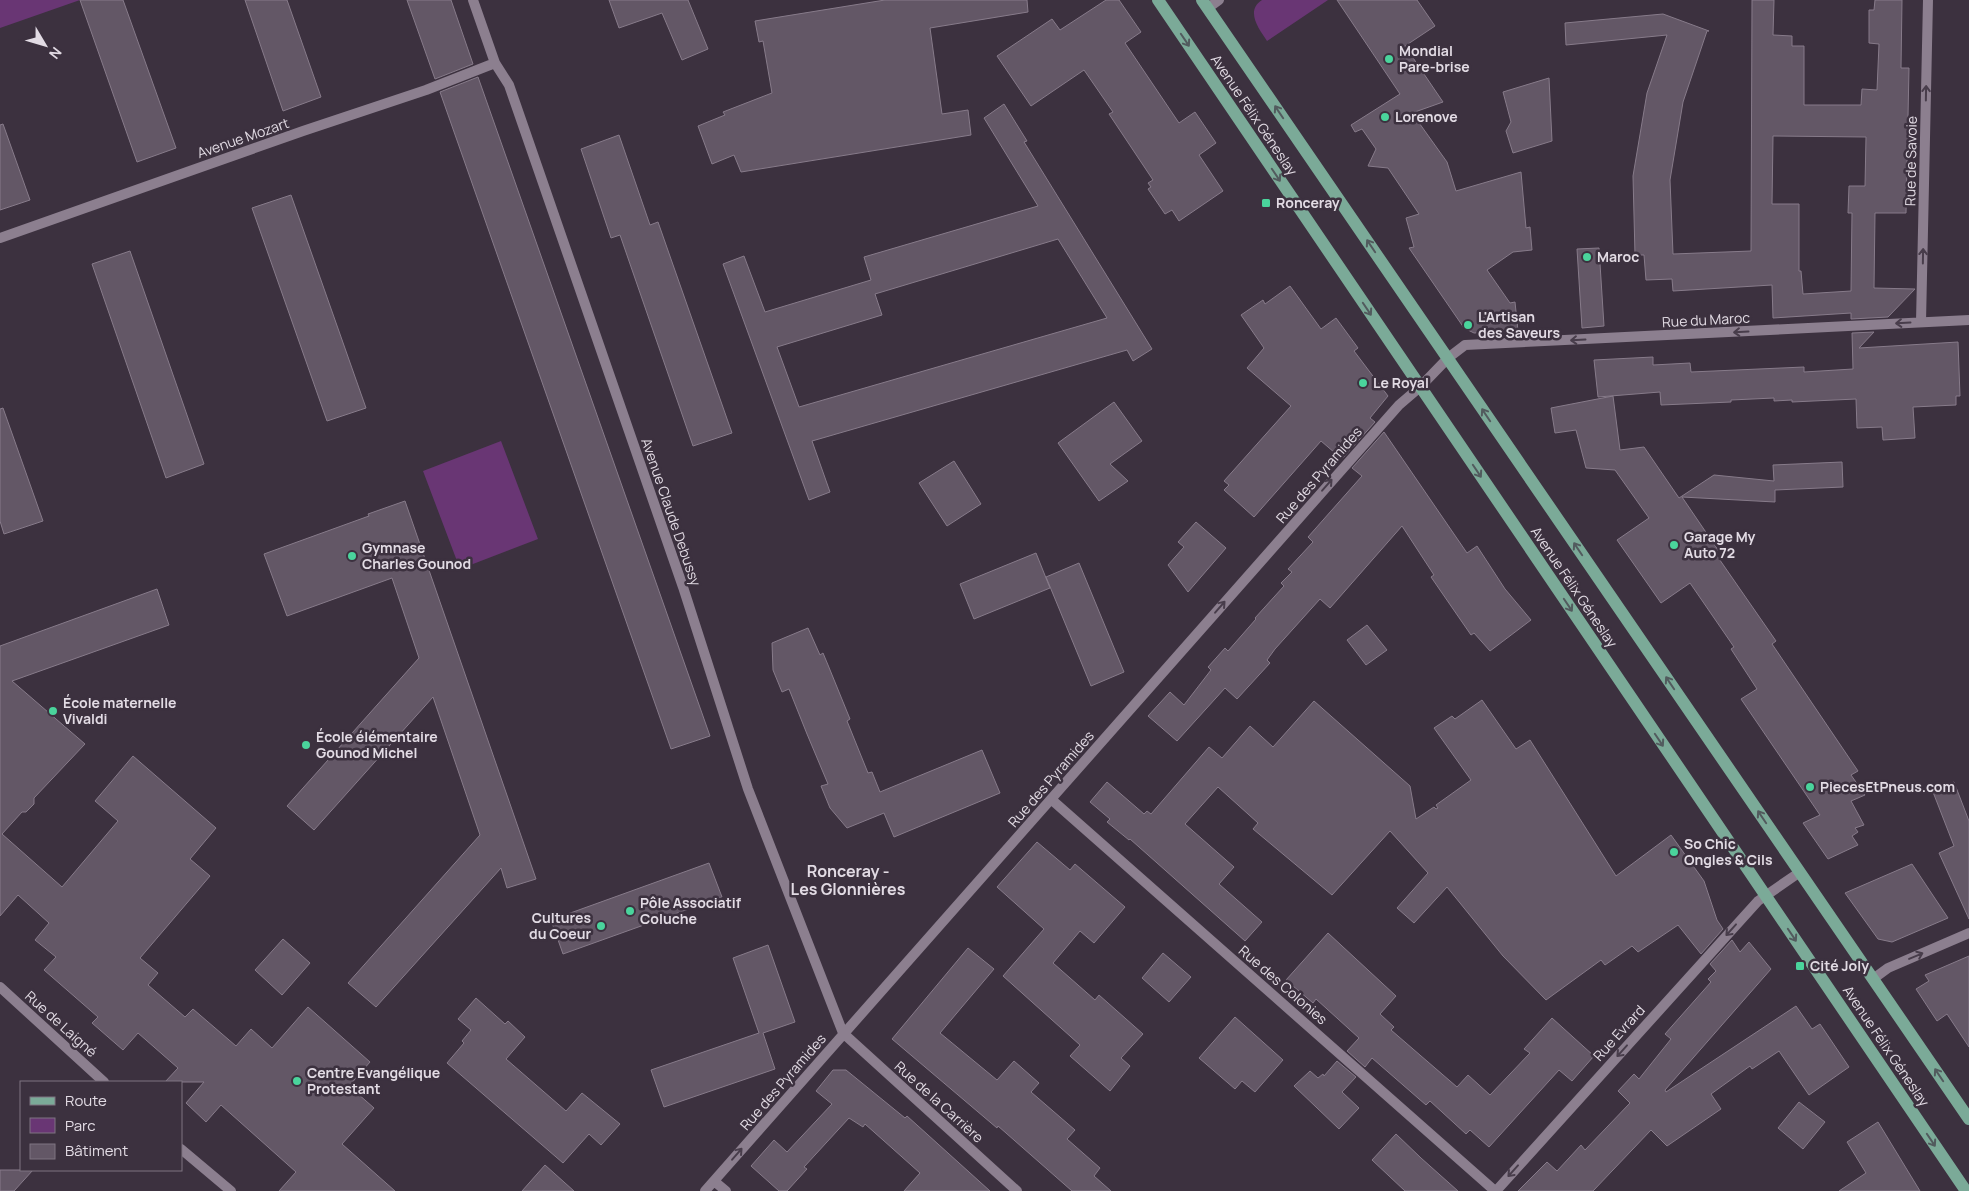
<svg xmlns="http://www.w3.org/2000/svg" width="1969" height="1191" viewBox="0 0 1969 1191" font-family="Manrope,sans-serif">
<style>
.green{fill:#693674}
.building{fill:#635766;stroke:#877b8a;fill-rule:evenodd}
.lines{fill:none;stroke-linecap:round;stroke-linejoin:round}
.minor{stroke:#8c7f8f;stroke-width:10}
.tertiary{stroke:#8c7f8f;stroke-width:10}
.primary{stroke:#7baa98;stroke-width:12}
.oneway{stroke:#525b5e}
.oneway2{stroke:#483d4b}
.poi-dot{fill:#4ad49c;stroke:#3c313f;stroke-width:2}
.labels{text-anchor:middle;stroke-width:5;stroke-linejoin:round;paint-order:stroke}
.poi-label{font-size:14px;font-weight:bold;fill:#e2dbe4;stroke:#3c313f;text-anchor:start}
.street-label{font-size:14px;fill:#e2dbe4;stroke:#3c313f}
.quarter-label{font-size:16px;font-weight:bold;fill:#e2dbe4;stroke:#3c313f}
</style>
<rect width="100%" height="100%" fill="#3c313f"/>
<path class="green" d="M0,0h80l-80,28z
M1262,0h66l-61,41c-8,-12 -22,-30 -5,-41z
M501,441l37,98 -78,30 -37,-98z"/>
<path class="building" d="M80,0h43l53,148 -39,14z
M245,0h42l34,97 -38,14z
M407,0h44l22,64 -38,15z
M609,0h79l20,49 -26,11 -20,-47 -43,15z
M885,0h142l1,12 -98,16 12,86 26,-4 3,25 -230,37 -7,-17 -22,9 -14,-38 27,-11 -2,-3 49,-19 -9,-52 -4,1 -4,-21z
M1106,0h13l22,32 -16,11 54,80 16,-11 21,31 -17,12 24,36 -44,30 -7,-11 -7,4 -17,-25 3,-2 -3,-4 5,-3 -44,-66 4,-2 -29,-42 -53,36 -34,-50 55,-37 8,11z
M1337,0h80l18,26 -30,20 38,56 -31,11 35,49 9,29 65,-19 5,56 4,-1 2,23 -19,2 -26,18 23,33 5,-1 3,29 -44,2 -10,-5 -55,-80 5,-1 -8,-29 13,-4 -31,-46 -20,-2 8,-17 -14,-20 -7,3 -4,-7 49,-31z
M1752,0h22l-1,35 19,1v10h12v59h57l1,-16 15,1 2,-46 -10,-1v-33h5l1,-10h27l-1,68h8l-3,145h-31l-1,75 41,1 -27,28 -37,2v-6l-78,5 -1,-33 -99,6 -1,-12 -26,1 -2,-25h-9l-2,-79 14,-83 20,-58 -101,10 -1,-22 98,-9 46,17h-2l-24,71 -13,78 3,74 78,-3zM1773,136l93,1 -1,49h-16l-1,27h4l-1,78 -48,3 -2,-23h-2v-67h-27z
M478,77l232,659 -39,13 -231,-657z
M1549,78l3,63 -39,12 -7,-22 5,-9 -8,-30z
M1004,104l23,37 -3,1 128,207 -19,12 -6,-11 -315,91 18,51 -21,8 -86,-236 21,-8 21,56 106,-32 -7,-23 174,-51 -54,-88zM1058,239l49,79 -308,89 -22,-60 105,-32 -7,-21z
M3,124l27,76 -30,10v-85z
M619,135l31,90 8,-3 74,211 -39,13 -73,-211 -9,3 -30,-89z
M291,195l75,213 -39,13 -75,-213z
M1599,248l5,78 -22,2 -5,-79z
M130,251l74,213 -38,14 -74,-214z
M1290,286l31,43 15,-11 22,30 -4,3 34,45 -18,22 5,4 -33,37 -21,-18 -67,76 -30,-27 5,-5 -5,-4 67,-75 -44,-38 17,-20 -23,-33 22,-15 2,4z
M1874,332l-15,16 99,-6 2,54h-4v9l-43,2 2,31 -32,2 -1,-13 -25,1 -1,-29 -64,3v-2l-18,1v-3l-43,2v2l-70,3 -1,-13 -62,5 -4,-37 59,-3v8l37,-2 1,9 113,-5v5l49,-3 -1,-36z
M1613,396l7,54 24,-3 35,51 35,-23 60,6 -1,-16 69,-3 1,25 -68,3v12l-93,-5 36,53 -3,3 61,88 -4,3 86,127 -7,4 14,20 -14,6 13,24 -9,3 3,4 -6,4 6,9 -30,14 -25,-36 17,-8 -79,-116 16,-10 -26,-40 3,-2 -44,-64 -29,20 -44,-63 32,-22 -34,-48 -29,-2 -10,-38 -21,3 -4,-25z
M1114,402l28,39 -32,23 18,17 -29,20 -41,-58z
M3,408l40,113 -39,13 -4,-13v-112z
M1384,432l83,121 10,-7 28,43 26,31 -41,31 -16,-18 -3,2 -40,-58 3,-2 -32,-49 -72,82 -10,-9 -45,50 -8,11 3,3 -33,36 -12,-11 -48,53 -29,-25 22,-24 14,13 27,-35 -3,-3 17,-19 3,3 28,-32 -1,-1 29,-32 -3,-3 11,-11 -4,-3 25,-27 -5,-5 54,-61 -10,-8z
M954,461l27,43 -34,22 -28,-43z
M405,501l131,378 -29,9 -6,-20 -125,139 -28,-24 132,-148 -47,-138 -119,133 -27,-24 132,-148 -27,-80 -105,38 -23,-62 105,-38 -1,-2z
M1196,522l30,26 -38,44 -20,-27 16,-18 -6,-5z
M1036,553l14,35 -76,31 -14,-35z
M1079,563l45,109 -33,14 -45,-109z
M157,589l12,36 -157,56 73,63 -51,54v6l-8,8h-4l-20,22 60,53 56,-66 -23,-20 38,-45 83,72 -26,31 20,17 -70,82 18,15 -10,12 37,32 8,-8 43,37 15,-17 21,19 36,-41 62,55 -21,24 25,22 -32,36 53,47h-116l17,-19 -75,-67 -15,17 -20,-19 18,-21h-39l13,-14 -40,-35 -15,17 -31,-27 6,-6 -54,-47 12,-13 -21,-17 14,-17 -31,-28 -18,21v-270z
M1367,625l20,25 -21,15 -19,-25z
M808,628l12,27 3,-2 5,12 22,54 -3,2 21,52 4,-1 8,20 102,-42 18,43 -106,44 -10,-24 -37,15 -17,-20 -9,-22 7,-2 -21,-50 -18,-45 -7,3 -9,-22 -1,-27z
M1482,700l34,49 14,-9 86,136 55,-41 33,46 13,39 6,9 -22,25 -23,-29 -40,27 -6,-6 -27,19 -4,-5 -55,40 -43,-44 -56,-69 -33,36 -17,-15 31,-35 -38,-42 -58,64 -79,-66 5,-6 -40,-36 -33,37 49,43 -15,17 43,38 -17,19 -115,-102 -1,1 -22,-18 3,-3 -20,-17 17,-20 37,32 3,-3 4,3 58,-67 13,11 28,-32 23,21 41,-46 96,85 6,33 18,-12 2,2 2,-1 -2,-3 35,-25 -37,-52 18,-12 3,3z
M1954,782l15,39v98l-30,-66 15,-7 -21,-54z
M1037,842l33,28 5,-6 50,43 -31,36 -14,-12 -27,32 42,37 4,-5 44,39 -22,24 9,8 -20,25 -40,-35 10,-11 -77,-69 41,-47 -47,-42z
M709,863l13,34 -159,57 -12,-34z
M1912,864l36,54 -56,24 -14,-3 -33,-46z
M1328,933l68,63 -16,18 14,13 -3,3 66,57 11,-12 22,20 40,-42 -6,-4 28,-31 42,38 -22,25 -13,-11 -70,77 -19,-17 -4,4 -36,-33 -4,4 -54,-47 -7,9 -18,-16 12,-13 -43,-39 -3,4 -27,-23z
M283,939l27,24 -28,32 -27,-25z
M1732,940l8,12 9,-10 22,27 -106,121 1,2 130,-86 16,23 8,-5 29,43 -40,28 -30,-44 -27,18 -2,-3 -39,28 10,15 -54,37 -16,-16 -58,61h-75l29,-29 10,9 24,-26 4,5 45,-47 -12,-12 16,-17 5,5 32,-40 -6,-5 46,-52 -3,-3 8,-8 -6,-7z
M768,945l27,77 -32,11 12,36 -111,38 -13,-37 108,-37 -26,-75z
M968,948l26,21 -54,64 57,47 17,-19 25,22 -8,9 44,38 -8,9 33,29 -6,8 17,15h-39l-74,-65 -1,2 -105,-89z
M1163,953l28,24 -22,25 -27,-24z
M1969,956v91l-22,-33 -10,7 -21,-32 13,-8 -4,-6z
M476,998l29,26 3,-3 17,16 -19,22 60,52 16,-18 38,31 -19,21 -12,-11 -26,29 -116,-100 17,-20 -2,-2 9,-11 -13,-11z
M1235,1017l48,43 -28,32 -13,-11 -7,8 -36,-31z
M1337,1061l19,16 -14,15 17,16 -20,21 -45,-43 16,-15 8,7 5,-4 1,2z
M833,1070h13l59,48 2,-2 83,75h-86l16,-18 -55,-49 -2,3 -14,-9 -45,49 3,2 -20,22h-8l-28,-25 23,-26 13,12 45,-48 -16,-13z
M1799,1102l26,20 -22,27 -25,-21z
M1878,1122l42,69h-81l27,-18 -19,-31z
M1396,1134l25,24 37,33h-53l-33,-31z
M545,1165l29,26h-52z
M0,1170h33l-19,21h-14z"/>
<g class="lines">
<path class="minor" d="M473,0l22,63 14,22 174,502 65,202 95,244 174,158
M1208,8l11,-8
M0,238l303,-107 123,-41 69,-27
M1921,322l7,-322
M1052,800l443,391
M1873,979l15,-11 81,-35
M714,1181l12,10
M705,1191l694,-786 21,-18 28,-29 17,-13 504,-25
M1496,1191l262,-290 42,-29"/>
<path class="tertiary" d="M0,987l104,95
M181,1149l50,42"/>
<path class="primary" d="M1158,0l808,1191
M1202,0l767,1119"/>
</g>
<defs><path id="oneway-shaft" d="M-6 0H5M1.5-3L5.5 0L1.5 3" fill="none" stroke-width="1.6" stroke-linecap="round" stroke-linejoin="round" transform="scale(1.25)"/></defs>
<g class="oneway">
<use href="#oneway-shaft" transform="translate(1185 40) rotate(56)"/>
<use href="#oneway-shaft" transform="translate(1279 112) rotate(-124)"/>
<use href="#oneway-shaft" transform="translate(1276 175) rotate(56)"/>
<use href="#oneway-shaft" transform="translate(1371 246) rotate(-124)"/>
<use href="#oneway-shaft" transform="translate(1367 309) rotate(56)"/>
<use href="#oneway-shaft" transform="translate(1486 415) rotate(-124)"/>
<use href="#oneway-shaft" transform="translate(1477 471) rotate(56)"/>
<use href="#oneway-shaft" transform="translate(1578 549) rotate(-124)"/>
<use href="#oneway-shaft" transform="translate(1568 605) rotate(56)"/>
<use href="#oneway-shaft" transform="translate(1670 683) rotate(-124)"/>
<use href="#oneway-shaft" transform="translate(1659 740) rotate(56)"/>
<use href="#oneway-shaft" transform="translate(1762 817) rotate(-124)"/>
<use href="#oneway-shaft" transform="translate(1792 935) rotate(56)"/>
<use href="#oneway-shaft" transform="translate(1939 1075) rotate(-124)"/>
<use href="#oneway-shaft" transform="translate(1931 1140) rotate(56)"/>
</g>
<g class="oneway2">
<use href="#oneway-shaft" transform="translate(1926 93) rotate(-89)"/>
<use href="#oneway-shaft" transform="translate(1923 256) rotate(-89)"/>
<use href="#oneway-shaft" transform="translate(1903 323) rotate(177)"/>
<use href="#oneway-shaft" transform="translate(1741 332) rotate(177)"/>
<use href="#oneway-shaft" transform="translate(1578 340) rotate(177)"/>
<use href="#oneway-shaft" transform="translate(1327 485) rotate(-49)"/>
<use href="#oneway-shaft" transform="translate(1220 607) rotate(-49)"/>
<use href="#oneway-shaft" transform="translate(1731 930) rotate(132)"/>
<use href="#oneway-shaft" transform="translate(1916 956) rotate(-23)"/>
<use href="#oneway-shaft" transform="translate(1622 1051) rotate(132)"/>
<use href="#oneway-shaft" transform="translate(737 1154) rotate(-49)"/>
<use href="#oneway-shaft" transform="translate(1513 1171) rotate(132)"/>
</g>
<g class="poi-dot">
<circle cx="1389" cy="59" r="5"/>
<circle cx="1385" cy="117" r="5"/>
<rect x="1261" y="198" width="10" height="10" rx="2.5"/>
<circle cx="1587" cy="257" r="5"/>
<circle cx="1468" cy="325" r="5"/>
<circle cx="1363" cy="383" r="5"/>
<circle cx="1674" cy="545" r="5"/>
<circle cx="352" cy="556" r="5"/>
<circle cx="53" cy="711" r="5"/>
<circle cx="306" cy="745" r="5"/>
<circle cx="1810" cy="787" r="5"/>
<circle cx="1674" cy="852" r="5"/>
<circle cx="630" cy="911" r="5"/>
<circle cx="601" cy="926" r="5"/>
<rect x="1795" y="961" width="10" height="10" rx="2.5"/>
<circle cx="297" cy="1081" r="5"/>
</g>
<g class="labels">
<g class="poi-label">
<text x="1399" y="56">Mondial<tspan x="1399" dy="16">Pare-brise</tspan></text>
<text x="1395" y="122">Lorenove</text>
<text x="1276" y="208">Ronceray</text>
<text x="1597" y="262">Maroc</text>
<text x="1478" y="322">L'Artisan<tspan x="1478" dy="16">des Saveurs</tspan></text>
<text x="1373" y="388">Le Royal</text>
<text x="1684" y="542">Garage My<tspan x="1684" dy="16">Auto 72</tspan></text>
<text x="362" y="553">Gymnase<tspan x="362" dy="16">Charles Gounod</tspan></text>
<text x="63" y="708">École maternelle<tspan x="63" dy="16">Vivaldi</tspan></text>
<text x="316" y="742">École élémentaire<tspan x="316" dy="16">Gounod Michel</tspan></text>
<text x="1820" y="792">PiecesEtPneus.com</text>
<text x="1684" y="849">So Chic<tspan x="1684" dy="16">Ongles &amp; Cils</tspan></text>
<text x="640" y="908">Pôle Associatif<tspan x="640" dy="16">Coluche</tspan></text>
<text x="591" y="923" text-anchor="end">Cultures<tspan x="591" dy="16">du Coeur</tspan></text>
<text x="1810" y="971">Cité Joly</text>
<text x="307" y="1078">Centre Evangélique<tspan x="307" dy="16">Protestant</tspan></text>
</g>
<g class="street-label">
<text transform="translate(1254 115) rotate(56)" y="5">Avenue Félix Géneslay</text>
<text transform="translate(243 138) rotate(-19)" y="5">Avenue Mozart</text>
<text transform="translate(1911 161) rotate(-89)" y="5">Rue de Savoie</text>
<text transform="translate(1706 320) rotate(-3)" y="5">Rue du Maroc</text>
<text transform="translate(1319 475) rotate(-49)" y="5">Rue des Pyramides</text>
<text transform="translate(671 512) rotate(71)" y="5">Avenue Claude Debussy</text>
<text transform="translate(1574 587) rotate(56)" y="5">Avenue Félix Géneslay</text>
<text transform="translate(1051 779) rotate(-49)" y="5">Rue des Pyramides</text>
<text transform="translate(1283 985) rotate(41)" y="5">Rue des Colonies</text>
<text transform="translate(61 1024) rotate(42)" y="5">Rue de Laigné</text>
<text transform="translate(1619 1033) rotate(-48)" y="5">Rue Evrard</text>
<text transform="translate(1886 1046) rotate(56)" y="5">Avenue Félix Géneslay</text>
<text transform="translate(783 1082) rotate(-49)" y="5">Rue des Pyramides</text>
<text transform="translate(939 1102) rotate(42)" y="5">Rue de la Carrière</text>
</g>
<g class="quarter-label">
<text x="848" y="877">Ronceray -<tspan x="848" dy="18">Les Glonnières</tspan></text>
</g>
</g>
<rect x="20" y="1081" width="162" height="90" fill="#3c313f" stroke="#7e7581"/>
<rect x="30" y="1097" width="25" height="8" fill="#7baa98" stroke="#7e7581"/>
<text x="65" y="1106" font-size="15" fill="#e2dbe4">Route</text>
<rect x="30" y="1118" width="25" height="15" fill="#693674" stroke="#7e7581"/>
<text x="65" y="1131" font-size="15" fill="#e2dbe4">Parc</text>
<rect x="30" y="1144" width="25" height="15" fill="#635766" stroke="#7e7581"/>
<text x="65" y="1156" font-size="15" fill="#e2dbe4">Bâtiment</text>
<g transform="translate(45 45) rotate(128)" stroke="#3c313f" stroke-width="4" paint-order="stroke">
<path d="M0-4L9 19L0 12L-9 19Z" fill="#e2dbe4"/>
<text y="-8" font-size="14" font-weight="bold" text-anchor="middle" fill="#e2dbe4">N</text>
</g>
</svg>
